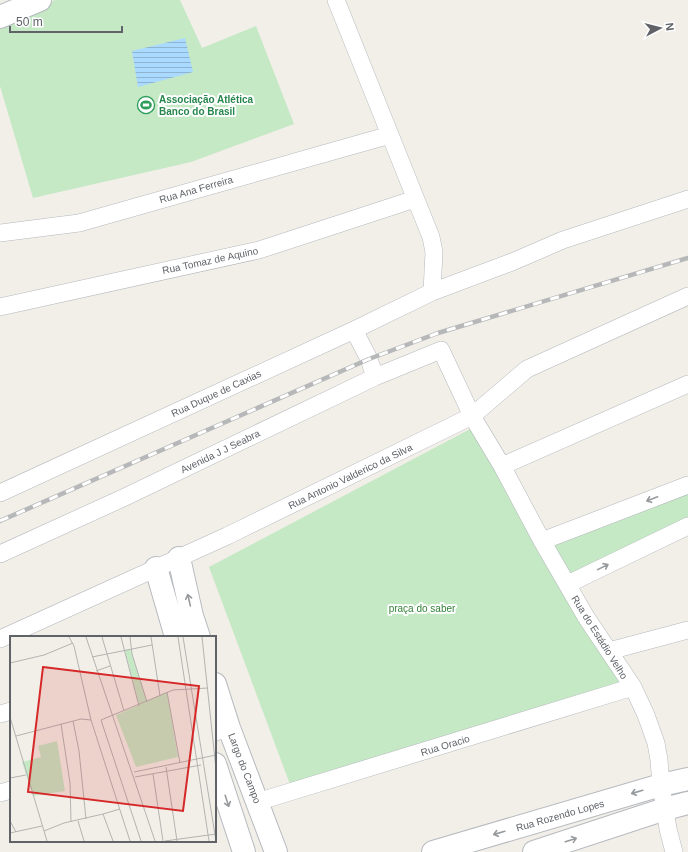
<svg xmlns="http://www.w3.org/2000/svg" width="688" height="852" viewBox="0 0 688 852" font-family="Helvetica,sans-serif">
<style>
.green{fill:#c5e8c5}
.water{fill:url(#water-rules)}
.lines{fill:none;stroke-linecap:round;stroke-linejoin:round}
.street-casing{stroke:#b5b8bc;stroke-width:18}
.secondary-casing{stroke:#b6babf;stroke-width:24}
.street{stroke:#fff;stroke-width:17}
.secondary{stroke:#fff;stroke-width:22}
.rail-casing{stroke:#b6b7b8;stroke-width:4.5}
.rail{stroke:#fff;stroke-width:3;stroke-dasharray:9;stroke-linecap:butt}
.oneway{stroke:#979a9d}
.labels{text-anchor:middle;stroke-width:4;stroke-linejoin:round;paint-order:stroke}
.leisure-label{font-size:10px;font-weight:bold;fill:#27864d;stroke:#fff;text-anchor:start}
.street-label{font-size:10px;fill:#5f6368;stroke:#fff}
.park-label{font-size:10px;fill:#348238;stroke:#fff}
.inset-road{fill:none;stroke:#b3b3b1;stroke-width:1}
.view{fill:#d62828;fill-opacity:0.15;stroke:#d62828;stroke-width:2}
.inset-edge{fill:none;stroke:#5f6368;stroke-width:2}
</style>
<defs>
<pattern id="water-rules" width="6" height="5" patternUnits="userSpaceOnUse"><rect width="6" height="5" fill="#aadaff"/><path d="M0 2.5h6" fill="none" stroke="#8eb4d2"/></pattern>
</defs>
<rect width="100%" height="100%" fill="#f1efe8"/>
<path class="green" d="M55,0h125l22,48 54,-22 38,98 -103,38 -158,36 -33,-112v-60z
M474,427l69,114 145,-54v42l-119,54 64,104 -342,100 -82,-220z"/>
<path class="water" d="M185,38l8,34 -55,15 -6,-36z"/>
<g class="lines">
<g class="street-casing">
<path id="street" d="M336,0l95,237 3,15 -2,40
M0,233l79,-10 311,-88
M0,307l259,-57 156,-51
M354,330l15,29 6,18
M502,466l186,-82
M0,493l354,-163 78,-38 80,-30 51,-22 125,-41
M542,541l146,-56
M0,554l123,-56 252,-121 66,-27 31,66 30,50 40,75 44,76 47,70 13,28 10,28 3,17 2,25 7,44 6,23
M568,584l120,-58
M0,639l227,-103 245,-120 55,-47 161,-73
M609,651l79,-21
M0,714l11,-3
M215,732l14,-4
M0,793l11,-3
M257,802l376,-115"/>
</g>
<g class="secondary-casing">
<path id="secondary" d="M0,17l40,-17
M179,558l13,58 7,21
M156,568l20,69
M215,684l14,44 47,124
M215,764l29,88
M433,852l228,-67 27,-6
M534,852l131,-43 23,-6"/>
</g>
<use href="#street" class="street"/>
<use href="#secondary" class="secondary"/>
<g class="rail-casing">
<path id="rail" d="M0,521l369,-162 69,-26 250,-75"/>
</g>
<use href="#rail" class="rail"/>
</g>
<defs><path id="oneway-shaft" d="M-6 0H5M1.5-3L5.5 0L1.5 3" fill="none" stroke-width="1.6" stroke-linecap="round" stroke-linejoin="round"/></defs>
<g class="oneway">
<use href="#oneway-shaft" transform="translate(652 499) rotate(159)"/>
<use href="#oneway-shaft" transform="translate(603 567) rotate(-26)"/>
<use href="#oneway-shaft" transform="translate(189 600) rotate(-103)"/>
<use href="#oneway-shaft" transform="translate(637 792) rotate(164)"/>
<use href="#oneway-shaft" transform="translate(227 801) rotate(72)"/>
<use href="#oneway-shaft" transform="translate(499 833) rotate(164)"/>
<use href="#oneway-shaft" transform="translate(571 840) rotate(-18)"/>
</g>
<defs>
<g id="stadium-ring" transform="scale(0.9)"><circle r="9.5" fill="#fff" stroke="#2e9e5b" stroke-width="1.5"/><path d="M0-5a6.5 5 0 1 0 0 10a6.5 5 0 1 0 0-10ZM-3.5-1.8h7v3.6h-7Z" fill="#2e9e5b"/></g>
</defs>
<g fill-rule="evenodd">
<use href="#stadium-ring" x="146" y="105"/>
</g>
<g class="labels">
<g class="leisure-label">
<text x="159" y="103">Associação Atlética<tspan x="159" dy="12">Banco do Brasil</tspan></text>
</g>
<g class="street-label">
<text transform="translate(196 189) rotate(-16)" y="4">Rua Ana Ferreira</text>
<text transform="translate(210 260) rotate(-12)" y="4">Rua Tomaz de Aquino</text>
<text transform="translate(216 393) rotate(-25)" y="4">Rua Duque de Caxias</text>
<text transform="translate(220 451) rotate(-26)" y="4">Avenida J J Seabra</text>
<text transform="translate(350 476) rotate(-26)" y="4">Rua Antonio Valderico da Silva</text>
<text transform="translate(600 637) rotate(58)" y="4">Rua do Estádio Velho</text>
<text transform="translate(445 745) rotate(-17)" y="4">Rua Oracio</text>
<text transform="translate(245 768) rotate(69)" y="4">Largo do Campo</text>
<text transform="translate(560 815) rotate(-16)" y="4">Rua Rozendo Lopes</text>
</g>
<g class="park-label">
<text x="422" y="612">praça do saber</text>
</g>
</g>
<g transform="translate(10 636)">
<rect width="206" height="206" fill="#f1efe8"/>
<path d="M120,13l17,52 20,-9 11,65 -42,10 -20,-52 23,-10 -14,-55zM47,105l8,50 -32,5 -11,-34 19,-5 -3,-11z" fill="#c5e8c5"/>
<path class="inset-road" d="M59,1l5,9 17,74 39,121M76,1l69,204M92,1l22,74M111,1l18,69M120,1l2,17 15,48M141,1l9,59M168,1l31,204M173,1l33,204M192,1l14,132M82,21l60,-12M0,27l34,-8 29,-12M86,35l14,-5M157,56l13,71M0,81l37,124M63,85l6,30 7,68M51,88l9,59 1,39M6,100l65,-17 10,1M156,131l11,74M124,136l82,-17M143,138l10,67M125,141l66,-12M0,142l16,-3M93,178l17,-5M0,185l6,11M68,185l6,20M34,195l20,-8 39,-9 10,27M0,197l32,-7M131,205l-40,-121 72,-30 35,-2M155,205l51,-7"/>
<path class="view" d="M33,31l156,19 -16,125 -155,-19z"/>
<rect width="206" height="206" class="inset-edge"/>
</g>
<g transform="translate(660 28) rotate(83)" stroke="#ffffff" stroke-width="3" paint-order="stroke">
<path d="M0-3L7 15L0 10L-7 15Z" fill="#5f6368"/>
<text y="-6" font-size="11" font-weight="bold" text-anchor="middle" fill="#5f6368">N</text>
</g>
<path d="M10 26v6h112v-6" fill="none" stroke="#5f6368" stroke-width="2"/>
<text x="16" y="26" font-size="12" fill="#5f6368" stroke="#ffffff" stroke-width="3" paint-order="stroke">50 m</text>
</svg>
